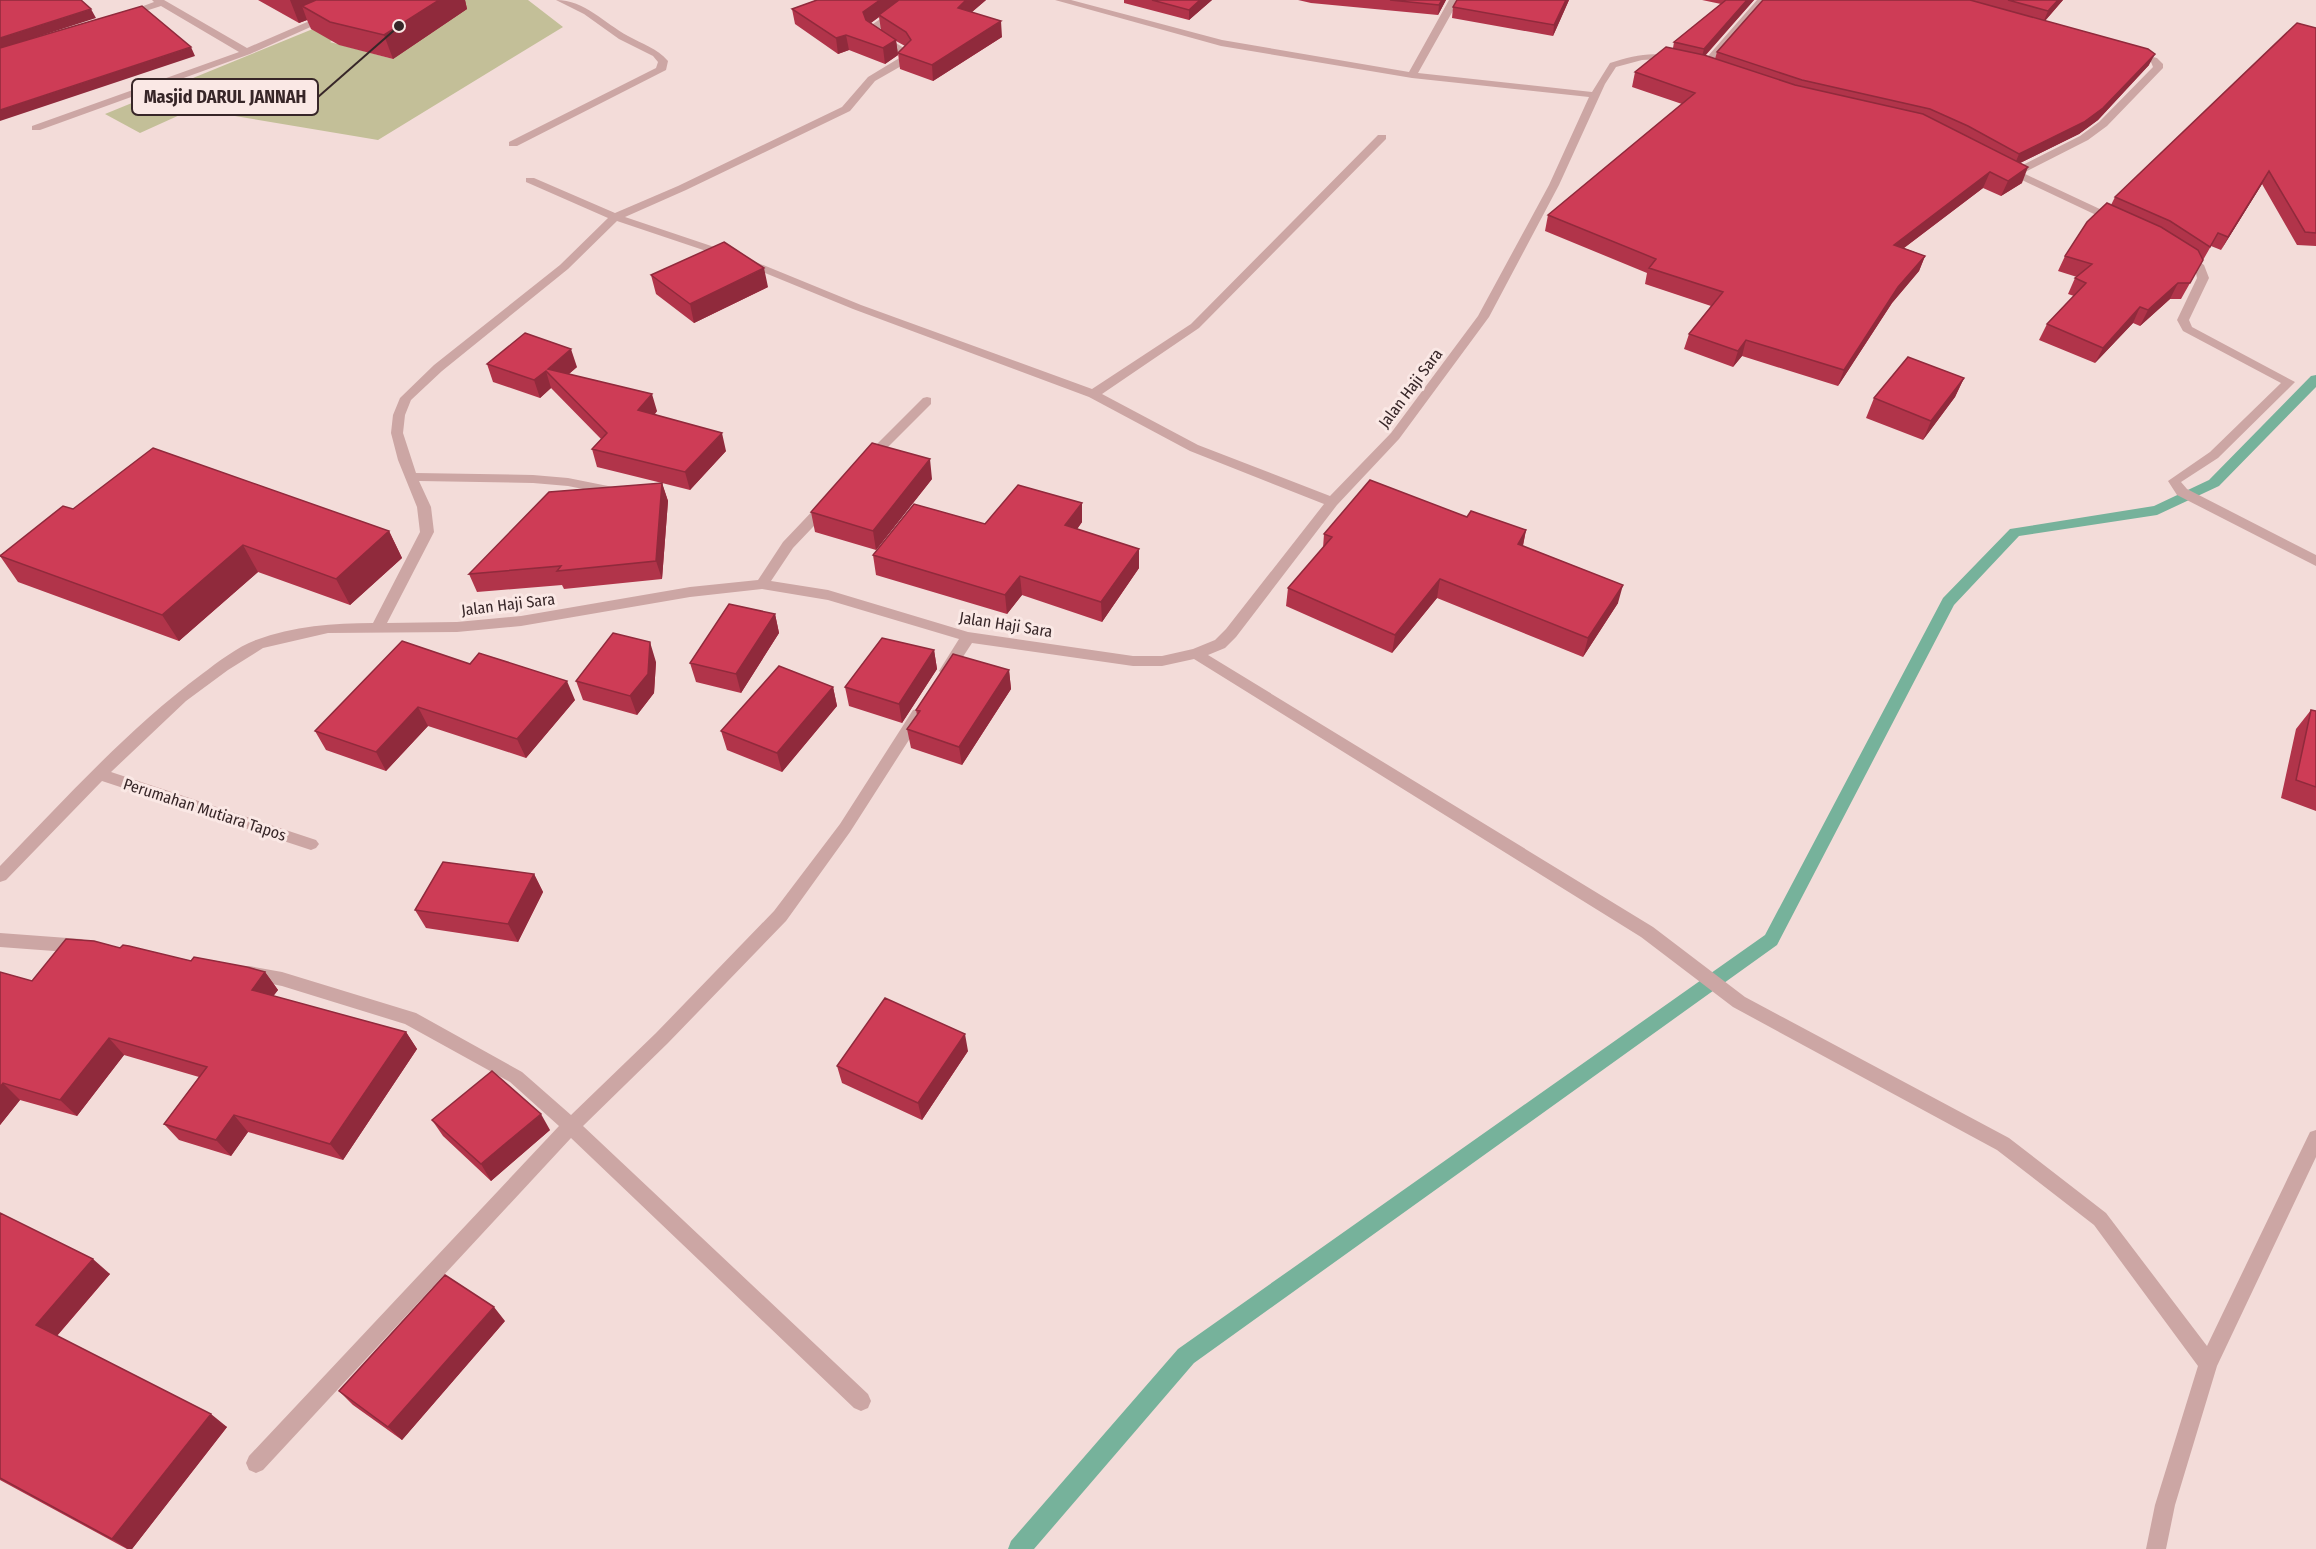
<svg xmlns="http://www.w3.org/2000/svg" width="2316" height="1549" viewBox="0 0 2316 1549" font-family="'Fira Sans Condensed',sans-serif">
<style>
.green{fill:#c3bf98}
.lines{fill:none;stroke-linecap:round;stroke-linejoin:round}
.stream{fill:#76b29b;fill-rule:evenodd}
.street{fill:#cca6a4;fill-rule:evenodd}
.wall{fill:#b1344a;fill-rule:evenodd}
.shaded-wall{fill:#902a3c}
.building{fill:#ce3c56;stroke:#902a3c;stroke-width:1.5}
.labels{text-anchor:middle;stroke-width:6;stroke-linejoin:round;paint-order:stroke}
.street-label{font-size:16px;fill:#372628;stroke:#fae8e5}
.leader{fill:none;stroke:#372628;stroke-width:2}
.callout-dot{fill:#372628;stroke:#fae8e5;stroke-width:2}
.callout{fill:#fae8e5;stroke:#372628;stroke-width:2}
.callout-label{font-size:18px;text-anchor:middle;font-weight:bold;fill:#372628}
</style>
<rect width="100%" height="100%" fill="#f3dcd9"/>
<path class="green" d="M396,0l-66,42 63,17 36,-59h99l35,27 -185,113 -185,-31 -53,24 -35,-19 269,-110z"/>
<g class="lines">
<path class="stream" d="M2316,375v12l-97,99 -62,29 -138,21 -65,69 -177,340 -583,418 -160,186h-26l3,-8 167,-192 587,-414 178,-337 67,-69 144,-23 55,-26 102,-104z"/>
<path class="street" d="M152,0h12l83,48 111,-48h13l-121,54 -210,76h-8v-4l207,-74 -78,-46 -34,11 -5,-3 32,-12z
M556,0c29,0 48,23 72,36 14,8 29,12 40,25l-2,9 -149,76h-8v-4l147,-74 2,-6 -5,-6 -34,-17 -35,-25z
M908,0h11l-42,31 30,19 4,7 -8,8 -28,16 -25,30 -164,79 -61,27 116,39 120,49 231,84 99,-65 187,-189h8v4l-187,189 -97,66 96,51 132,51 61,-63 87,-117 71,-131 40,-88 -177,-19 -191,-32 -166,-46h16l151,40 187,32 40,-72h10l-41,73 174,19 18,-29c23,-7 41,-12 65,-6l2,2 -5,3 -12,-3 -18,1 -26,7 -11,17 -46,101 -70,132 -90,122 -62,66 -101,132 -11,11 -17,7 445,272 92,70 264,141 97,75 101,133 103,-214 6,-2v27l-99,209 -42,139 -9,44h-20l9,-44 43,-139 -104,-141 -97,-75 -264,-143 -92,-70 -447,-278 -32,7h-29l-161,-23 -21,32 -5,1 -7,-5 20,-32 -131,-39 -66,-11 -72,8 -169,29 -64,6 -129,1 -65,15 -35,22 -42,31 -75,71 205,68 3,4 -3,4 -5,2 -209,-69 -96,99 -6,2v-16c64,-66 128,-137 202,-192 16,-12 35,-27 54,-34 37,-14 78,-17 117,-17l47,-91 -3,-25 -19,-47 -7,-27 2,-18 7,-17 34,-33 126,-100 48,-47 -82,-36v-4h8l81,35 63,-27 164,-79 26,-30 33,-20 -1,-3 -31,-20 -2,-6zM617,221l116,39 120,49 236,88 101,54 134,53 -98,125 -11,11 -22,9 -31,7h-29l-165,-24 -140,-42 -57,-9 22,-33 38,-40 1,-3 -6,-4 -5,1 -38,40 -25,38 -68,7 -169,29 -64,6 -70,1 47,-91 -3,-25 -12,-26 114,2 35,3 50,10 6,-4 -6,-4 -50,-10 -35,-3 -117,-2 -13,-40 2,-18 6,-15 31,-29 126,-102z
M1757,0h10l-60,68h-6v-4z
M2130,51l27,7 6,6v4l-56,58 -19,14 -65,33 96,45v4h-8l-108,-51v-4l12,2 65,-33 19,-14 54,-55 -2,-5 -21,-7z
M2185,251l19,14 5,13 -20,42 3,7 103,55 -77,76 -37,24 6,7 129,66v11l-139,-71 -9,-14 42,-29 71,-69 -98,-52 -6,-11 20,-42 -2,-10 -16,-14z
M927,397l4,1v6l-58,58h-8l-2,-3 2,-3 58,-58z
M918,709l5,1 2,4 -2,4 -73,114 -64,89 -118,122 -85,83 285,268 3,7 -3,7 -7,3 -7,-3 -283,-270 -308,332 -7,3 -7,-3 -3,-7 3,-7 310,-330 -49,-44 -105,-58 -123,-38 -39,-8 -2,-5 2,-5 6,-2 33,6 134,41 106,59 49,43 85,-82 118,-122 66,-87 73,-114z
M0,933l81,6 6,2 2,5 -2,5 -6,2 -81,-6z"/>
</g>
<path class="wall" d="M258,0h207l2,9 -74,50 -54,-14 -28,-16 -4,-9 -8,3z
M817,0h169l-14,12 30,25 -69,44 -33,-12 -2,-16 7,-7 -9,-5 2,14 -13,9 -36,-14 -11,4 -43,-30 -3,-15zM879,17l2,13 -10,-7z
M1124,0h88l-23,20 -65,-17z
M1298,0h148l-8,15 -127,-12z
M1569,0l-16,36 -101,-18 1,-11z
M1702,0h52l-49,56 10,3 2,-7 46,-52h300l-18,21 104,44 -51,55 -19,14 -59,29 2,20 -21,13 -18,-8 -79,60 21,8 -6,15 -27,32 -54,83 -96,-30 -9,11 -49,-18 5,-15 22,-28 -66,-22 2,-11 -102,-42 3,-16 134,-111 -50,-17 3,-15 38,-24 1,-6 47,-38z
M2316,28v218l-19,-1 -35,-61 -41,66 -10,-4 -30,53h-11l-30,27 -7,-3 -38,40 -56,-23 8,-16 27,-28 -6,-2 7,-16 2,-1 -19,-6 7,-15 46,-51 4,-8z
M651,275l117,12 -74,36 -38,-29z
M487,364l90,3 -8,7 88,37 -2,3 71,37 -36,39 -28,-7 6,18 -6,78 -98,10 -2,-4 -85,7 -8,-18 193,-91 -65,-16 -5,-18 9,-10 -50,-51 -11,10 -47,-16z
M1964,378l-9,19 -32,43 -57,-22 8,-20z
M932,479l-56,71 -61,-18 -4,-20z
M73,509l316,22 13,27 -52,47 -92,-33 -79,69 -161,-59 -18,-26v-1z
M1467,517l59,13 -3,16 95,57 -35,54 -146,-59 -45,55 -106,-47 2,-18 35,-40 1,-14z
M1082,522l-5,7 62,39 -37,54 -80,-27 -15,19 -131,-39 -3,-20 112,-31z
M775,614l4,19 -38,60 -45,-11 -6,-19z
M402,641l173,59 -49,58 -98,-32 -42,45 -60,-21 -11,-19z
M934,650l3,19 -35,54 -53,-17 -4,-19z
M656,662l-2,31 -17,22 -54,-15 -7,-19z
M1009,670l2,19 -49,76 -51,-17 -4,-19 10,-14 -1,-5z
M833,687l4,19 -55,66 -55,-22 -6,-19z
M2311,710l5,1v100l-35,-13 15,-69z
M534,874l9,18 -25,50 -92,-14 -11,-18z
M120,948l71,13 74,11 13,18 -5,6 133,36 11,17 -74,111 -95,-28 -17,24 -52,-16 -15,-16 35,-47 -75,-22 -47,61 -57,-16 -20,25v-153l32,9z
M968,1051l-46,69 -80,-37 -5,-17z
M432,1120l118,10 -59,51 -48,-45z
M0,1213l110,61 -53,62 170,91 -95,122h-5l-127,-69z
M505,1321l-103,119 -49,-35 -14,-14z"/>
<path class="shaded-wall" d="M290,0h62l-50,6 5,14 -8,3z
M439,0h26l2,9 -74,50 -9,-24z
M880,0h24l-25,15v2l-14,10 -2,-15z
M966,0h20l-27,23 -1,-15z
M1200,0h12l-23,20v-10z
M1442,0h4l-8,15 1,-10z
M1566,0h3l-16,36 1,-11z
M1747,0h7l-53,60 3,-11z
M2058,0h5l-20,23 5,-12z
M91,9l5,9 -96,31v-11z
M1001,21l1,16 -69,44 -1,-16z
M846,35l3,15 -11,4 -2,-16z
M896,40l2,15 -13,9 -2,-16z
M191,47l4,9 -195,65v-11z
M2155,54l-6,11 -51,55 -19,14 -65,32 5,-12z
M2028,167l-6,16 -21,13 7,-15z
M2269,171l-7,13 -41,66 7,-13z
M1990,172l-7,16 -95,72 6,-15z
M1925,256l-6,15 -27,32 -54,83 6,-16 54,-83z
M764,268l4,19 -74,36 -4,-19z
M2178,283l-8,16 -30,27 8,-16z
M2140,307l-7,16 -38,40 8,-15z
M1746,340l-4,16 -9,11 5,-16z
M571,349l6,18 -19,16 -10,-14z
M546,371l5,17 -11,10 -6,-18z
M1964,378l-9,19 -32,43 8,-19z
M652,394l5,17 -13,16 -6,-17z
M722,433l4,18 -36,39 -5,-18z
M930,459l2,20 -56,71 -3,-19z
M662,483l6,18 -6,78 -6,-18z
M1082,503v19l-16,23 -1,-20z
M1526,530l-4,19 -4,-5z
M389,531l13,27 -52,47 -14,-26z
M243,545l15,27 -79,69 -17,-26z
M1139,549v19l-37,54 -1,-20z
M1020,576l2,19 -15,19 -2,-19z
M1440,579l-3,19 -45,55 3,-18z
M1623,585l-5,18 -35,54 5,-19z
M775,614l4,19 -38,60 -5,-19z
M650,642l6,20 -2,31 -17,22 -7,-19z
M934,650l3,19 -35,54 -3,-19z
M1009,670l2,19 -49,76 -3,-18z
M567,681l8,19 -49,58 -9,-19z
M833,687l4,19 -55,66 -5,-19z
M418,707l10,19 -42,45 -10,-19z
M534,874l9,18 -25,50 -10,-18z
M265,972l13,18 -13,17 -13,-17z
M406,1032l11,17 -74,111 -13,-16z
M965,1034l3,17 -46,69 -4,-17z
M109,1038l15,17 -47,61 -17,-16z
M3,1083l17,17 -20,25v-38z
M541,1114l9,16 -59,51 -10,-17z
M234,1115l14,17 -17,24 -15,-16z
M93,1259l17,15 -56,65 -18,-14z
M494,1307l11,14 -103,119 -14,-13z
M211,1414l16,13 -95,122h-4l-16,-10z"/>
<path class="building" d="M0,0h81l10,9 -91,29z
M316,0h123l-55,35 -54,-13 -28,-16z
M817,0h63l-17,12 3,8 30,20 -13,8 -37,-13 -10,3 -44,-29z
M899,0h67l-8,8 43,13 -69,44 -34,-12 13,-13 -5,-8 -27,-17z
M1152,0h48l-11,10z
M1390,0h52l-3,5z
M1457,0h109l-12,25 -101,-18z
M1726,0h21l-43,49 -30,-7z
M1763,0h207l178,49 7,5 -52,54 -19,14 -65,32 -51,-28 -38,-17 -128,-29 -85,-28z
M2008,0h50l-10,11z
M142,6l49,41 -191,63v-62z
M2297,23l19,5v205l-11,-1 -36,-61 -41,66 -10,-4 -8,14 -40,-26 -55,-24z
M1666,47l38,8 91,30 128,29 105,53 -20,14 -18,-9 -96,73 31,11 -27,31 -54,83 -98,-30 -8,11 -49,-17 34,-42 -74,-24 7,-9 -108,-44 147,-122 -60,-21z
M2107,203l54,24 37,23 5,10 -13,23h-12l-30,27 -8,-3 -37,41 -56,-24 39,-41 -11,-5 17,-14 -27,-8 22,-34z
M724,242l40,26 -74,36 -39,-29z
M525,333l46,16 -23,20 104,25 -14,16 84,23 -37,39 -93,-23 15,-16 -61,-62 -12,9 -47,-16z
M1908,357l56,21 -33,43 -57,-23z
M872,443l58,16 -57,72 -62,-19z
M153,448l236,83 -53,48 -93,-34 -81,70 -162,-59 63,-50 10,3z
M1370,480l97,37 4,-6 55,19 -8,14 105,41 -35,53 -148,-59 -45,56 -107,-47 44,-51 -8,-3z
M662,483l-6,78 -99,10 4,-5 -92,8 80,-82z
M1018,485l64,18 -17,22 74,24 -38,53 -81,-26 -15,19 -132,-40 41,-51 71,20z
M729,604l46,10 -39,60 -46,-11z
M613,633l37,9 -2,32 -18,22 -54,-15z
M882,638l52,12 -35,54 -54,-17z
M402,641l68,23 9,-11 88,28 -50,58 -99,-32 -42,45 -61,-21z
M953,654l56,16 -50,77 -52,-18 13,-18 -4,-1z
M779,666l54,21 -56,66 -56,-22z
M2311,710l5,1v76l-20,-7z
M443,862l91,12 -26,50 -93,-14z
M66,939l28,2 26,7 3,-3 6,1 62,15 3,-4 53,10 18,5 -13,18 154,42 -76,112 -96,-29 -18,25 -52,-16 43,-57 -98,-29 -49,62 -57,-17 -3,4v-115l32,9z
M885,998l80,36 -47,69 -81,-37z
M492,1071l49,43 -60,50 -49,-44z
M0,1213l93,46 -57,66 175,89 -99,125 -112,-61z
M445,1275l49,32 -106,120 -49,-36z"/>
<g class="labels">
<g class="street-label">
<text transform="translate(1410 388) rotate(-53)" y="6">Jalan Haji Sara</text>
<text transform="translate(508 604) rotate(-7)" y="6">Jalan Haji Sara</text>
<text transform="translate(1006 624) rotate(9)" y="6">Jalan Haji Sara</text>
<text transform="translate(205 809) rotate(18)" y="6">Perumahan Mutiara Tapos</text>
</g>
</g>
<path class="leader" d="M399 26L318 97"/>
<circle class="callout-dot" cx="399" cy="26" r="6"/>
<rect class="callout" x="132" y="79" width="186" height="36" rx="6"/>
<g class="callout-label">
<text x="225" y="103">Masjid DARUL JANNAH</text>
</g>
</svg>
